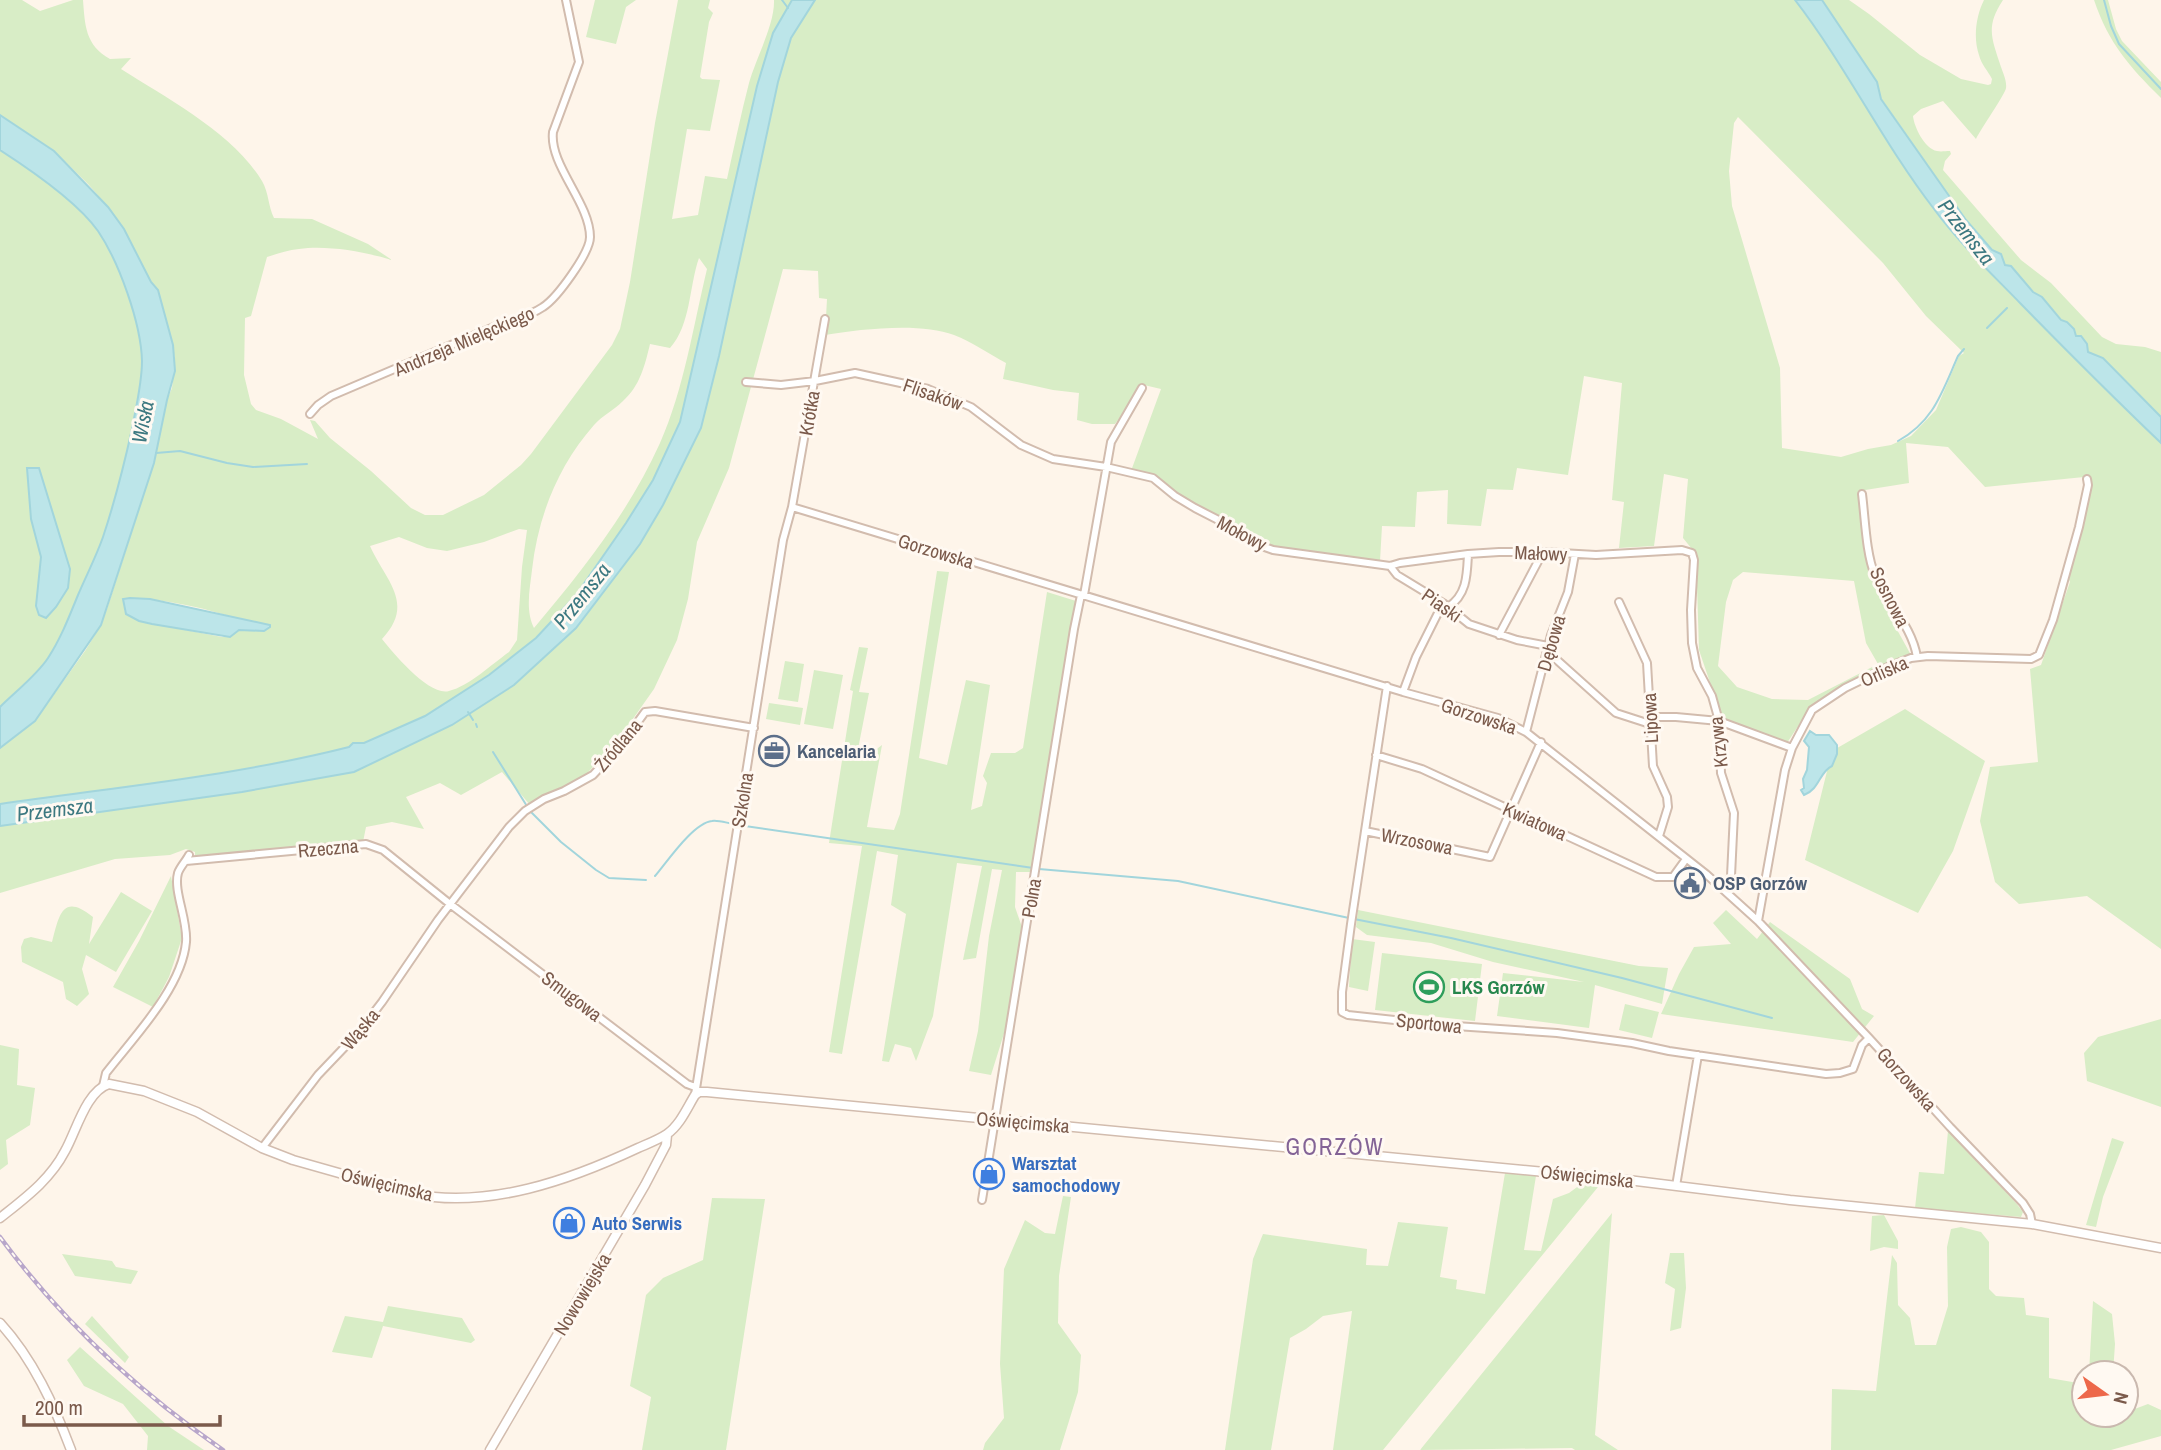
<svg xmlns="http://www.w3.org/2000/svg" width="2161" height="1450" viewBox="0 0 2161 1450" font-family="'Archivo Narrow',sans-serif">
<style>
.green{fill:#d8edc6;fill-rule:evenodd}
.water{fill:#bce5e9;stroke:#a2d5dc;stroke-width:2}
.lines{fill:none;stroke-linecap:round;stroke-linejoin:round}
.stream{stroke:#a2d5dc;stroke-width:2}
.minor-casing{stroke:#d2bcae;stroke-width:10}
.tertiary-casing{stroke:#d2bcae;stroke-width:11}
.minor{stroke:#fff;stroke-width:6}
.tertiary{stroke:#fff;stroke-width:8}
.rail-casing{stroke:#b8a6ca;stroke-width:4.5}
.rail{stroke:#fff9f2;stroke-width:2;stroke-dasharray:5;stroke-linecap:butt}
.labels{text-anchor:middle;stroke-width:6;stroke-linejoin:round;paint-order:stroke}
.street-label{font-size:19px;fill:#7b5a4b;stroke:#fff9f2}
.service-label{font-size:19px;font-weight:bold;fill:#4e5e75;stroke:#fff9f2;text-anchor:start}
.leisure-label{font-size:19px;font-weight:bold;fill:#27864d;stroke:#fff9f2;text-anchor:start}
.shop-label{font-size:19px;font-weight:bold;fill:#366cbe;stroke:#fff9f2;text-anchor:start}
.water-label{font-size:21px;font-style:italic;fill:#3c7880;stroke:#fff9f2}
.quarter-label{font-size:23px;letter-spacing:2px;fill:#836396;stroke:#fff9f2}
</style>
<rect width="100%" height="100%" fill="#fef5ea"/>
<path class="green" d="M0,0h22l18,11 33,-11h10c2,25 2,45 27,59l21,-1 -10,11c47,30 112,64 141,112 7,12 6,25 12,37l38,1 56,25 24,16c-27,-8 -64,-15 -93,-11 -11,1 -22,5 -32,8l-16,59 -6,2 -1,57 7,29 5,6 25,9 37,20 -8,-19 5,1 15,17 41,33 40,37 14,7h18l41,-20 37,-30 10,-11 81,-109 8,-16 10,-47 25,-159 23,-123h32l-2,8 5,5 -4,9 -9,55 2,2 18,1 -10,51 -23,-2 -15,90 26,-4 7,-39 22,3c7,-32 14,-65 22,-96 7,-25 26,-59 25,-83h18l-19,33 -16,53 -77,336 -27,58 -27,43 -50,72 -40,43 -47,37 -64,42 -61,26h-11l-4,4c-114,29 -233,40 -349,57v-56l35,-27 50,-70 16,-26 6,-16 47,-146 13,-63 5,-12 3,-30 -17,-68 -7,-8 -27,-53 -16,-22 -20,-23 -34,-33 -54,-36zM699,258l8,11c-14,58 -23,120 -47,174 -31,69 -78,128 -126,185 -9,-18 -4,-40 -2,-58 6,-54 26,-104 62,-145 9,-10 20,-15 29,-24 17,-15 22,-36 27,-57l20,4c21,-23 19,-62 29,-90zM519,529l8,1 -5,37 -5,73 -8,12c-17,12 -40,34 -60,39 -19,6 -56,-38 -67,-52 34,-36 3,-59 -12,-93l29,-9 28,11 20,3 37,-9zM130,598c43,2 96,13 134,33l-25,-1 -9,7h-8l-83,-16 -14,-9 -2,-13z
M595,0h41l-10,7 -10,37 -30,-7z
M815,0h980c51,66 88,143 139,209 25,34 57,64 87,95 46,47 93,93 140,139v506l-74,-53 -68,8 -24,-22 -15,-61 10,-54 48,-5 -8,-93 11,-4 29,-83 -2,-5 19,-71 -3,-29 -99,10 -37,-40 -42,-4 3,40 -50,8 10,73 21,53 21,38 -26,10 -73,40 -25,38 -65,-25 -23,-68 -3,-96 -13,-16 5,-59 -24,-5 -10,72 -35,2 5,-46 -12,-2 10,-117 -38,-7 -16,99 -51,-7 -4,22 -26,-1 -6,37 -34,-2 1,-34 -31,2 -2,35 -33,-1 -2,35 -121,-17 -23,-18 -52,-26 -28,-24 -25,-5 30,-82 -17,-4 -29,39h-23l-15,-4 2,-27 -26,-3 -50,-11 3,-16c-17,-9 -34,-21 -52,-28 -33,-13 -94,-6 -129,0l2,-36 -8,-1 -1,-27 -35,-2 -54,199 -32,74 -9,57 -11,41 -23,49 -36,51 -39,42 -49,23 -28,-33 -41,23 -21,-12 -34,14 18,32 -32,-7 -26,5 -3,15 -168,16v-6l-9,-3 -16,6 -55,4 -115,34v-67l242,-34 112,-20 98,-47 62,-40 187,-257 18,-72 59,-273 13,-45zM1738,117l145,146 43,53 38,37 -5,3 -23,54 -25,26 -20,9 -23,4 -27,8 -59,-9 -2,-80 -48,-162 -3,-35 5,-48zM1743,572l111,9 12,62 12,21 -70,36 -36,-1 -35,-12 -19,-21 8,-64 7,-22z
M1822,0h27l20,14 51,41 41,24 27,6 3,-1 1,-5c-4,-8 -11,-15 -13,-24 -6,-17 -3,-39 5,-55h19c-18,27 -11,39 -2,67 2,6 6,14 5,21 0,5 -26,42 -30,51l-33,-38 -22,8 -8,7c1,11 12,33 24,35 4,1 8,0 13,0l1,3 -6,7 -2,9 78,90 30,23 51,54 14,7 29,3 16,5v65l-58,-59 -15,-6 -12,-16 -2,-7 -7,-7 -5,-2 -20,-23 -9,-5 -22,-26 -6,-1 -4,-11 -9,-4 -26,-30 -85,-122 -4,-16z
M2094,0h14l8,29 6,12 39,41v16c-32,-32 -52,-54 -67,-98z
M0,150c31,20 77,51 98,81 21,31 43,92 44,130 0,22 -6,46 -10,68 -8,36 -17,72 -29,108 -7,20 -17,39 -25,58 -9,22 -17,43 -30,63 -12,18 -32,34 -48,49z
M937,571l12,1 -30,186 28,7 19,-85 24,5 -19,125 11,-4 5,-23 -4,-7 8,-23h24l8,-5 24,-156 29,9 -44,271h-16l-1,35 8,23 -16,94 -16,51 -22,-4 9,-40 11,-95 13,-66 -10,-1 -16,89 -13,2 19,-94 -25,-3 -24,153 -17,45 -5,-13 -16,-4 -6,18 -7,-1 24,-147 -15,-9 7,-50 -21,-4 -35,203 -13,-2 33,-206 -33,-3 24,-152 -3,-1 9,-43 9,1 -9,44 10,1 -12,61 8,4 17,-13 -15,82 27,3 6,-16z
M785,661l19,3 -6,38 -20,-3z
M814,670l29,5 -10,54 -29,-5z
M769,703l34,5 -3,17 -34,-6z
M1905,709l80,52 -32,90 -35,62 -113,-53 27,-109z
M171,876l11,62 -13,39 -16,30 -40,-20 26,-46z
M121,892l31,19 -36,61 -30,-17 -4,14 7,25 -12,12 -11,-7 -3,-17 -41,-20 -1,-15 3,-8 7,-2 21,5c7,-26 10,-50 41,-25l-4,27z
M1358,910l281,56 29,2 -6,36 -67,-19 -6,43 -92,-12 6,-43 81,9 -91,-20 -62,-19 -64,-8 -11,-8z
M1726,910l31,29 13,-17 80,57 12,30 12,7 -21,26 -192,-28 18,-40 15,-27 37,-3 -18,-21z
M1352,939l23,3 -7,49 -19,-4z
M1382,953l100,11 -7,57 -100,-11z
M1625,1004l34,8 -7,26 -33,-8z
M2161,1019v88l-74,-26 -3,-28 14,-16z
M0,1045l19,4 -2,36 18,3 -5,37 -24,15 2,24 -8,6z
M1948,1131l68,72 7,9 -2,5 -106,-9 4,-36 25,2z
M2112,1138l12,4 -21,55 -7,30 -10,-2z
M1505,1173l31,3 -12,74 17,1 12,-52 16,-6 15,-11 14,5 -215,263h-50l19,-139 -29,5 -17,13 -16,9 -19,112h-46l28,-191 10,-25 104,15 -1,16 22,1 10,-44 50,5 -8,50 17,3 -1,9 29,5z
M1063,1196l8,1 -12,79 -1,47 23,32 -3,37 -18,58h-77l2,-7 19,-25 -4,-54 4,-95 21,-49 20,13 10,1z
M712,1198l53,1 -39,251h-84l9,-53 -21,-11 16,-91 17,-17 40,-18z
M1612,1213l-17,222 23,15h-43l-3,-2 -152,2z
M1884,1215l14,26v8l-14,-2 -14,4 2,-35z
M1961,1227l20,5 8,10v47l7,7 28,2 2,17 23,3v60l35,6v31h42v-13l6,8 16,-6 13,6v26l-50,14h-280l1,-61 44,2 16,-136 5,8 1,42 12,13 5,27h21l12,-39 -1,-59 4,-18z
M1670,1253h14l2,35 -5,40 -11,3 5,-42 -10,-6z
M62,1254l50,7 4,6 22,4 -7,13 -56,-8z
M2093,1301l19,13 3,30 -2,29h-24z
M388,1306l74,12 13,22 -4,3 -88,-17 -11,32 -40,-6 13,-36 38,6z
M92,1316l37,41 -4,6 -40,-39z
M80,1347l88,79 36,24h-57l1,-14 -25,-32 -39,-18 -17,-26z"/>
<path class="water" d="M792,0h23l-24,38 -13,44 -59,274 -18,72 -38,77 -23,39 -64,84 -62,57 -62,40 -98,47 -112,20 -242,34v-22c116,-17 235,-28 349,-57l4,-4h11l61,-27 64,-41 47,-37 40,-43 50,-72 27,-43 27,-58 77,-336 16,-53z
M1795,0h27l55,82 4,17 85,121 26,30 9,4 4,11 6,1 22,26 9,5 19,23 6,2 7,7 2,7h5l6,8 1,8 15,6 58,59v26c-48,-46 -94,-92 -140,-139 -30,-31 -62,-61 -87,-95 -51,-66 -88,-143 -139,-209z
M0,115l54,36 54,56 16,22 27,53 7,8 15,55 2,26 -8,29 -13,63 -53,162 -66,96 -35,27v-41c15,-15 37,-32 48,-49 13,-20 21,-41 30,-63 8,-19 18,-38 25,-58 12,-36 21,-72 29,-108 4,-22 10,-46 10,-68 -1,-38 -23,-99 -44,-130 -21,-30 -67,-61 -98,-81z
M27,468h12l31,101 -2,19 -12,19 -10,11 -7,-3 -3,-9 5,-49 -10,-38z
M130,598l20,1 120,26v2l-6,4 -25,-1 -9,7 -78,-13 -13,-3 -13,-7 -3,-15z
M1810,731l6,4h13l8,10v9l-5,12c-13,6 -12,23 -28,29l-3,-5 3,-2 -1,-9 4,-9 2,-23 -5,-6z"/>
<g class="lines">
<path class="stream" d="M782,0l6,8
M2104,0l7,26 8,18 42,45
M1987,328l20,-20
M1898,441c36,-20 44,-49 60,-85l6,-7
M156,453l24,-2 47,12 26,4 54,-3
M468,712l5,8
M476,724l1,3
M493,752l37,59 31,31 35,28 13,8 37,2
M745,826l288,42
M1039,869l139,12 171,37
M655,876c12,-14 38,-53 57,-55 6,-1 15,2 22,3
M1354,919l97,19 171,40 150,40"/>
<g class="minor-casing">
<path id="minor" d="M746,382l35,3 34,-4 40,-8 73,16 43,18 50,38 32,14 53,8 47,11 22,18 20,12 37,19 27,18 14,5 117,16
M310,414l8,-9 13,-9c52,-22 105,-45 158,-67 18,-8 38,-11 54,-22 14,-9 47,-54 47,-70 0,-34 -41,-72 -37,-105l26,-70 -13,-62
M1862,494c3,23 4,61 13,81 12,28 37,51 42,82
M792,507l611,185 95,26 28,14 180,142 52,47 111,117 81,89 73,76 7,11 2,10
M1390,566l10,-3 68,-9 31,-2h44l53,3 86,-5 10,3 2,7 -3,50 1,33 5,25 15,28 7,25 2,52 13,40 -3,63 -8,12
M1390,566l7,9 46,28 26,21 48,16 31,6
M1084,595l27,-153 31,-54
M1619,602l28,61 6,103 14,31 1,10 -9,29
M1448,607c19,-12 19,-32 20,-53
M1499,635l44,-83
M1548,652l68,61 34,11
M1387,686l-22,145 125,26 51,-115
M1403,692l13,-35 27,-54
M1650,717h26l43,4 73,27
M1526,732l25,-97 17,-43 7,-38
M1376,755l46,14 234,108h17l13,-18
M1365,831l-14,93 -9,68v20l6,3 93,10 116,8 75,10 37,8 157,23 14,-1 13,-4 9,-24 7,-7
M186,861l180,-17 17,6 67,54 237,180 8,3
M1758,921l27,-151 7,-22 20,-38 33,-22 43,-21 23,-9 17,-2 103,3 8,-4 14,-35 26,-93 9,-42 -1,-6
M103,1086l3,-13c27,-35 76,-85 80,-131 2,-22 -13,-51 -8,-69 2,-6 8,-12 11,-18
M695,1095l88,-555 9,-33 33,-188
M262,1148l56,-73 41,-43 23,-30 56,-82 71,-93 16,-16 19,-12 20,-8 29,-16 28,-30 24,-33 10,-1 99,17
M1676,1186l22,-131
M982,1200l92,-571 7,-34"/>
</g>
<g class="tertiary-casing">
<path id="tertiary" d="M0,1218c25,-20 50,-38 65,-67 11,-19 21,-60 44,-67l35,7 53,21 65,36 31,12 120,34c76,15 157,-14 225,-46 9,-4 20,-8 29,-14 13,-9 20,-26 28,-39l4,-3h8l921,88 162,20 242,24 129,24
M0,1323c33,36 54,82 71,127
M490,1450l155,-265 21,-40 1,-10"/>
</g>
<use href="#minor" class="minor"/>
<use href="#tertiary" class="tertiary"/>
<g class="rail-casing">
<path id="rail" d="M0,1237c61,83 139,155 223,213"/>
</g>
<use href="#rail" class="rail"/>
</g>
<defs>
<g id="office-ring" transform="scale(1.575)"><circle r="9.5" fill="#fff9f2" stroke="#5c6f8a" stroke-width="1.5"/><path d="M-6-3h4V-5.5h4V-3h4V5H-6ZM-1-4.5V-3h2v-1.5ZM-6 0V1H6V0Z" fill="#5c6f8a"/></g>
<g id="civic-ring" transform="scale(1.575)"><circle r="9.5" fill="#fff9f2" stroke="#5c6f8a" stroke-width="1.5"/><path d="M-.6-6.5H3V-4.5H.6V-3L4-1V1h2V6H-6V1h2V-1L-.6-3ZM-1.2 2.5V6h2.4V2.5Z" fill="#5c6f8a"/></g>
<g id="stadium-ring" transform="scale(1.575)"><circle r="9.5" fill="#fff9f2" stroke="#2e9e5b" stroke-width="1.5"/><path d="M0-5a6.5 5 0 1 0 0 10a6.5 5 0 1 0 0-10ZM-3.5-1.8h7v3.6h-7Z" fill="#2e9e5b"/></g>
<g id="shop-ring" transform="scale(1.575)"><circle r="9.5" fill="#fff9f2" stroke="#3f7fe0" stroke-width="1.5"/><path d="M-5-2.5h2.3a2.7 3.5 0 0 1 5.4 0H5L5.5 6h-11ZM-1.5-2.5h3a1.5 2.3 0 0 0-3 0Z" fill="#3f7fe0"/></g>
</defs>
<g fill-rule="evenodd">
<use href="#office-ring" x="774" y="751"/>
<use href="#civic-ring" x="1690" y="883"/>
<use href="#stadium-ring" x="1429" y="987"/>
<use href="#shop-ring" x="989" y="1174"/>
<use href="#shop-ring" x="569" y="1223"/>
</g>
<g class="labels">
<g class="street-label">
<text transform="translate(464 341) rotate(-23)" y="7">Andrzeja Mielęckiego</text>
<text transform="translate(933 394) rotate(19)" y="7">Flisaków</text>
<text transform="translate(809 413) rotate(-80)" y="7">Krótka</text>
<text transform="translate(1242 533) rotate(28)" y="7">Mołowy</text>
<text transform="translate(936 551) rotate(17)" y="7">Gorzowska</text>
<text transform="translate(1541 553) rotate(2)" y="7">Małowy</text>
<text transform="translate(1890 597) rotate(63)" y="7">Sosnowa</text>
<text transform="translate(1442 605) rotate(35)" y="7">Piaski</text>
<text transform="translate(1551 643) rotate(-74)" y="7">Dębowa</text>
<text transform="translate(1884 671) rotate(-24)" y="7">Orliska</text>
<text transform="translate(1479 716) rotate(18)" y="7">Gorzowska</text>
<text transform="translate(1650 718) rotate(-93)" y="7">Lipowa</text>
<text transform="translate(1718 742) rotate(-96)" y="7">Krzywa</text>
<text transform="translate(618 745) rotate(-50)" y="7">Źródlana</text>
<text transform="translate(742 800) rotate(-81)" y="7">Szkolna</text>
<text transform="translate(1535 821) rotate(24)" y="7">Kwiatowa</text>
<text transform="translate(1417 841) rotate(11)" y="7">Wrzosowa</text>
<text transform="translate(328 848) rotate(-5)" y="7">Rzeczna</text>
<text transform="translate(1031 898) rotate(-80)" y="7">Polna</text>
<text transform="translate(572 996) rotate(37)" y="7">Smugowa</text>
<text transform="translate(1429 1023) rotate(6)" y="7">Sportowa</text>
<text transform="translate(360 1029) rotate(-50)" y="7">Wąska</text>
<text transform="translate(1907 1079) rotate(48)" y="7">Gorzowska</text>
<text transform="translate(1023 1122) rotate(5)" y="7">Oświęcimska</text>
<text transform="translate(1587 1176) rotate(6)" y="7">Oświęcimska</text>
<text transform="translate(387 1184) rotate(13)" y="7">Oświęcimska</text>
<text transform="translate(582 1294) rotate(-59)" y="7">Nowowiejska</text>
</g>
<g class="service-label">
<text x="797" y="758">Kancelaria</text>
<text x="1713" y="890">OSP Gorzów</text>
</g>
<g class="leisure-label">
<text x="1452" y="994">LKS Gorzów</text>
</g>
<g class="shop-label">
<text x="1012" y="1170">Warsztat<tspan x="1012" dy="22">samochodowy</tspan></text>
<text x="592" y="1230">Auto Serwis</text>
</g>
<g class="water-label">
<text transform="translate(1966 232) rotate(52)" y="7">Przemsza</text>
<text transform="translate(143 422) rotate(-79)" y="7">Wisła</text>
<text transform="translate(582 596) rotate(-51)" y="7">Przemsza</text>
<text transform="translate(55 810) rotate(-7)" y="7">Przemsza</text>
</g>
<g class="quarter-label">
<text x="1335" y="1155">GORZÓW</text>
</g>
</g>
<g transform="translate(2105 1394) rotate(104)"><circle r="33" fill="#fff9f2" stroke="#cab9af" stroke-width="2"/>
<path d="M0-5L12 26L0 18L-12 26Z" fill="#ed684a"/>
<text y="-10" font-size="19" font-weight="bold" text-anchor="middle" fill="#7b5a4b">N</text>
</g>
<path d="M24 1415v10h196v-10" fill="none" stroke="#7b5a4b" stroke-width="3.5"/>
<text x="35" y="1415" font-size="21" fill="#7b5a4b" stroke="#fff9f2" stroke-width="5" paint-order="stroke">200 m</text>
</svg>
